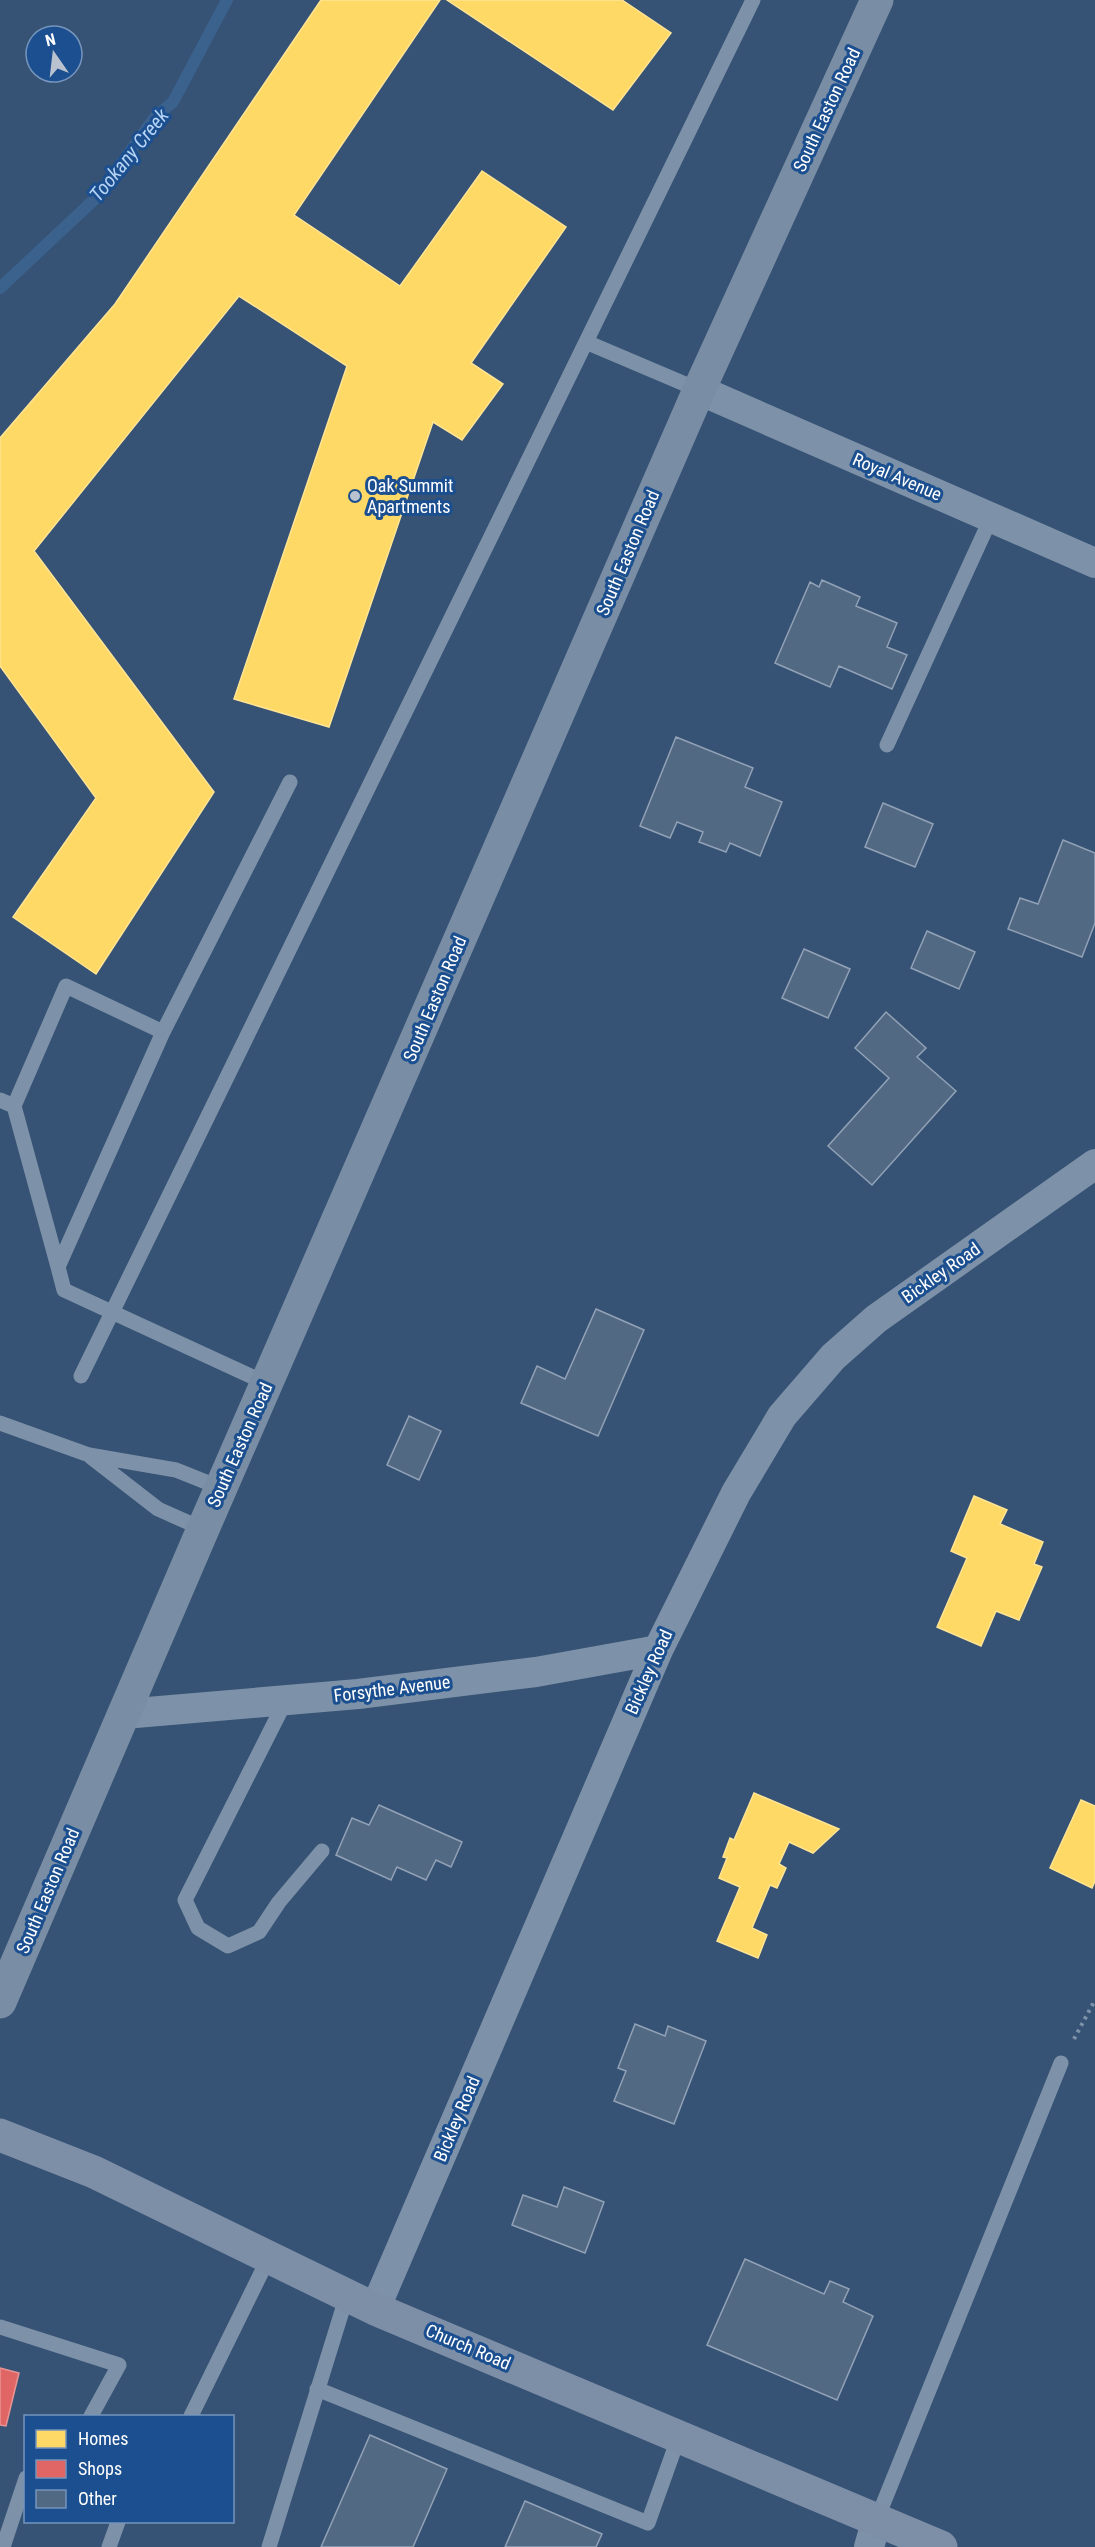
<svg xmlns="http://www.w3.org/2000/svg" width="1095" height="2547" viewBox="0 0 1095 2547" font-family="'Roboto Condensed',sans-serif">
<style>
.homes{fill:#ffd966;stroke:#ffe494;stroke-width:1.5}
.shops{fill:#e06666;stroke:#e99494;stroke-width:1.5}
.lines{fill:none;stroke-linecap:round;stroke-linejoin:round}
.stream{stroke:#3b618d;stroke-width:12}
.building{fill:#526984;stroke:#92a2b6;stroke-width:1.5}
.path{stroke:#7d92a8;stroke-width:4;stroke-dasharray:3 4.5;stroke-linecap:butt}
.service{stroke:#7d92a8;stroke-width:15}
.minor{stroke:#7d92a8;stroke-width:30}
.secondary{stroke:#798da4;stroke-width:33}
.primary{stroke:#7d8ea7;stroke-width:33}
.poi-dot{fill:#b9c2ce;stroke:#1b4f8f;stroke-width:2}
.labels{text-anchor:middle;stroke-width:6;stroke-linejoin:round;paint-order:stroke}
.street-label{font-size:18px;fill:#fff;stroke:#1b4f8f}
.poi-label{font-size:18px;fill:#fff;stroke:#1b4f8f;text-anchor:start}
.water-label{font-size:20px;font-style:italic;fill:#b5d3f5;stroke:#1b4f8f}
</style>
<rect width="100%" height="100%" fill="#365274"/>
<path class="homes" d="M321,0h119l-146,215 106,71 82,-115 84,56 -95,136 32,21 -41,56 -29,-18 -104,305 -95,-28 113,-333 -108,-70 -205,255 180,241 -118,182 -83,-57 83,-119 -96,-132v-228l115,-134z
M447,0h175l49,33 -58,77z
M974,1496l33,14 -7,14 43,18 -9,22 8,3 -23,53 -23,-9 -15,35 -44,-19 30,-69 -16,-7z
M754,1793l85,36 -26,24 -24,-11 -10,22 7,4 -9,20 -7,-3 -18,43 15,7 -9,23 -41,-17 23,-54 -21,-9 8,-20 -4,-1 7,-19 4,2z
M1081,1800l14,6v75l-3,7 -42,-20z"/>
<path class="shops" d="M0,2368l19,5 -13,53 -6,-1z"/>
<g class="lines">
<path class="stream" d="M0,288l97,-91 58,-80 18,-15 54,-102"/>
</g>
<path class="building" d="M822,580l38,17 -4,9 41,17 -10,24 20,8 -15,34 -53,-23 -9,21 -55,-24 35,-81 9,5z
M676,737l77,31 -8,19 37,15 -22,54 -30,-13 -4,9 -27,-10 4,-10 -26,-10 -7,16 -30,-12z
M883,803l50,21 -18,43 -50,-20z
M1063,840l32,13v70l-13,34 -74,-28 12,-31 18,6z
M927,931l48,21 -16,37 -48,-21z
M804,949l46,20 -22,49 -46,-20z
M886,1012l40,36 -9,9 39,34 -84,94 -44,-39 61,-68 -34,-30z
M596,1309l48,21 -46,106 -77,-33 16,-37 28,13z
M409,1416l32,15 -22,49 -32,-15z
M379,1805l83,37 -11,25 -15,-7 -10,20 -29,-13 -6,13 -55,-25 16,-37 17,7z
M635,2024l30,12 3,-10 38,15 -32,83 -60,-23 12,-30 -8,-3z
M564,2187l40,15 -19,51 -73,-28 11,-30 34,12z
M745,2259l79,35 6,-13 19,8 -6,13 30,14 -36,84 -130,-55z
M370,2435l77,34 -34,78h-92z
M525,2501l77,33 -6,13h-91z"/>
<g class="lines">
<path class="path" d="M1074,2039l21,-39"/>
<path class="service" d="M586,342l113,48
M887,745l104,-227
M163,1032l127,-250
M0,1100l14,6
M58,1267l105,-235 -97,-46 -52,120 44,161 6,23 204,94
M81,1376l672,-1376
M0,1423l89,32 87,15 45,18
M91,1457l67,52 45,20
M286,1700l-101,200 13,28 30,18 31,-14 20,-30 43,-51
M0,2327l119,38 -28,51
M317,2389l331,134 31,-87
M191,2416l78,-159
M877,2519l184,-456
M3,2547l23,-69
M109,2547l9,-25
M269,2547l78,-252"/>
<path class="minor" d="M699,390l396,173
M124,1714l234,-20 178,-22 122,-22
M375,2309l283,-659 78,-157 46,-77 51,-59 43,-38 219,-155
M869,2547l8,-28"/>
<path class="secondary" d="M0,2002l203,-473 496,-1139 178,-390"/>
<path class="primary" d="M0,2135l94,37 281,137 566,238"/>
</g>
<circle class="poi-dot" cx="355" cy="496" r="6"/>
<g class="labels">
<g class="street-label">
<text transform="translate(827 110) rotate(-65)" y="6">South Easton Road</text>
<text transform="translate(897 477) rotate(23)" y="6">Royal Avenue</text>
<text transform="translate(628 553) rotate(-67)" y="6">South Easton Road</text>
<text transform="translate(435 999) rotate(-67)" y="6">South Easton Road</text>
<text transform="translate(941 1273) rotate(-35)" y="6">Bickley Road</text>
<text transform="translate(240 1445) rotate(-66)" y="6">South Easton Road</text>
<text transform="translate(649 1672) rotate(-66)" y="6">Bickley Road</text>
<text transform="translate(392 1689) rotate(-7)" y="6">Forsythe Avenue</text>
<text transform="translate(48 1891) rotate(-67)" y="6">South Easton Road</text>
<text transform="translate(457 2119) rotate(-67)" y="6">Bickley Road</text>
<text transform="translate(468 2347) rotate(23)" y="6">Church Road</text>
</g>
<g class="poi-label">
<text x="367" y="492">Oak Summit<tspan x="367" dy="21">Apartments</tspan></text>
</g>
<g class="water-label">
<text transform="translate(129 155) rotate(-51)" y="7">Tookany Creek</text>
</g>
</g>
<rect x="24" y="2415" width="210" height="108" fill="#1b4f8f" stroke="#7695bc" stroke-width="1.5"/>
<rect x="36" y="2430" width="30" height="18" fill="#ffd966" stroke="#7695bc" stroke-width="1.5"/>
<text x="78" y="2445" font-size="18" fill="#ffffff">Homes</text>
<rect x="36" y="2460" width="30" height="18" fill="#e06666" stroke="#7695bc" stroke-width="1.5"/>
<text x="78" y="2475" font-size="18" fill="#ffffff">Shops</text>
<rect x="36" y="2490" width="30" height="18" fill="#526984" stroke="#7695bc" stroke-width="1.5"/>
<text x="78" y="2505" font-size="18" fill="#ffffff">Other</text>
<g transform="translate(54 54) rotate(346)"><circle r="28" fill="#1b4f8f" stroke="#7695bc" stroke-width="1.5"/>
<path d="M0-4.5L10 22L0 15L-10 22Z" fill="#b9c2ce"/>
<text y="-9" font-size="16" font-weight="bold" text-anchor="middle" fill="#ffffff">N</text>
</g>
</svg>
